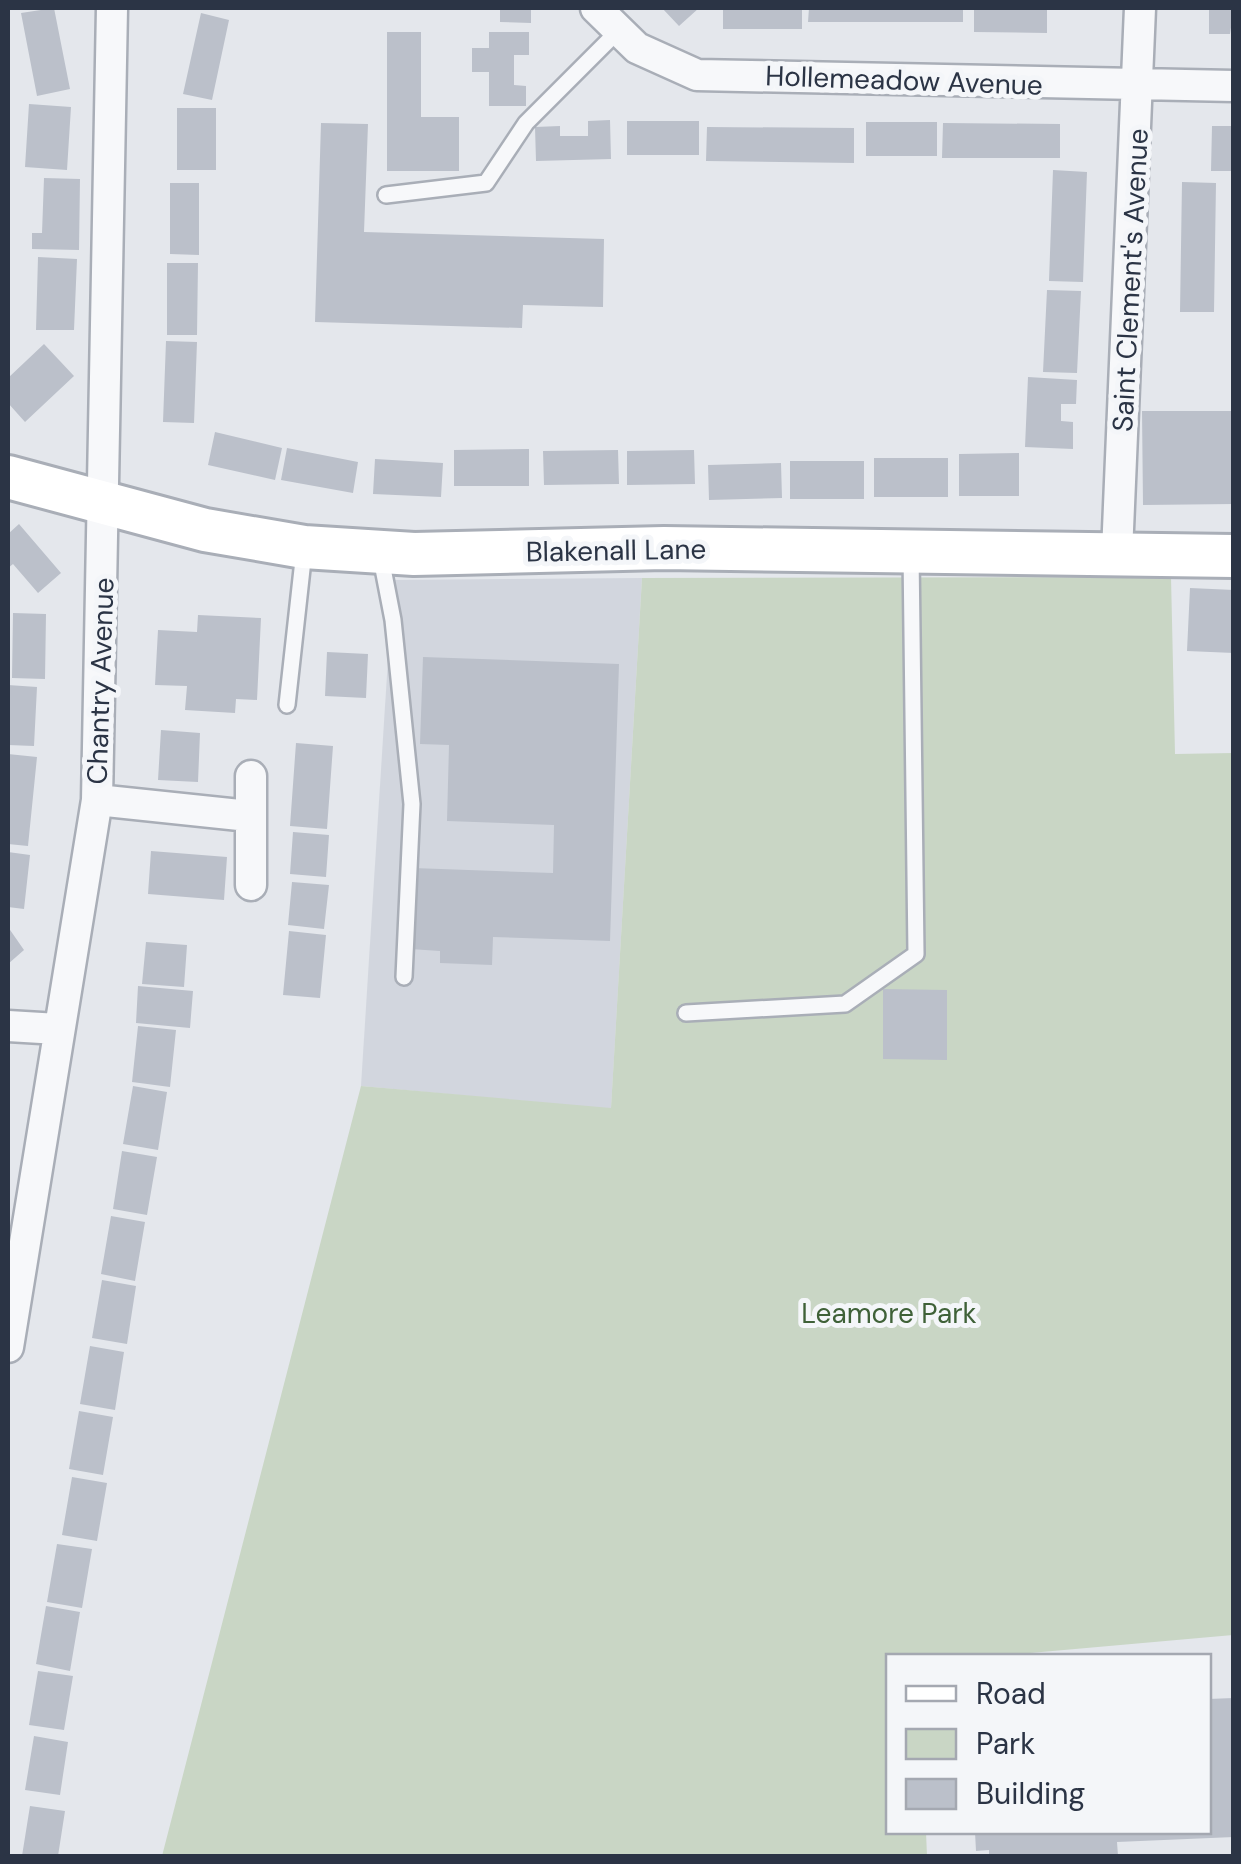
<svg xmlns="http://www.w3.org/2000/svg" width="1241" height="1864" viewBox="0 0 1241 1864" font-family="'DM Sans',sans-serif">
<style>
.built{fill:#d2d6de}
.green{fill:#c9d6c5}
.building{fill:#bbc0ca}
.lines{fill:none;stroke-linecap:round;stroke-linejoin:round}
.lane-casing{stroke:#a9aeb7;stroke-width:20}
.street-casing{stroke:#a9aeb7;stroke-width:35}
.secondary-casing{stroke:#a9aeb7;stroke-width:48}
.lane{stroke:#f7f8fa;stroke-width:15}
.street{stroke:#f7f8fa;stroke-width:30}
.secondary{stroke:#fff;stroke-width:42}
.labels{text-anchor:middle;stroke-width:10;stroke-linejoin:round;paint-order:stroke}
.street-label{font-size:28px;fill:#2b3445;stroke:#f4f6f9}
.park-label{font-size:28px;fill:#3f6138;stroke:#f4f6f9}
</style>
<rect width="100%" height="100%" fill="#e4e7ec"/>
<path class="built" d="M642,578l-31,531 -250,-23 32,-506z"/>
<path class="green" d="M1171,577l4,177 58,-1v882l-236,21h-109v176h38l1,24h-765l199,-770 250,22 31,-530z"/>
<path class="building" d="M54,8l16,81 -33,7 -16,-83z
M500,8h31v15l-31,-1z
M662,8h37l-20,18z
M723,8h79v21h-79z
M809,8h154v14h-155z
M974,8h73v25l-73,-1z
M1209,8h25l-4,26h-21z
M201,13l28,7 -17,80 -29,-6z
M387,32h34v85h38v54h-72z
M489,32h40v23h-15v30l12,1v20h-37v-34h-17v-24h17z
M29,104l42,3 -4,63 -42,-3z
M177,108h39v62h-39z
M610,120l1,39 -75,2 -1,-34 25,-1v10h28v-15z
M627,121h72v34h-72z
M866,122h71v34h-71z
M321,123l47,1 -4,108 240,7 -1,68 -80,-2 -1,23 -207,-6z
M943,123l117,1v34h-118z
M1212,126h22v45h-23z
M707,127l147,1v35l-148,-2z
M1053,170l34,2 -4,110 -34,-1z
M44,178l36,1 -1,71 -47,-1v-16h10z
M1182,182l34,1 -2,129h-34z
M170,183h29v72l-29,-1z
M38,257l39,2 -3,71h-38z
M167,263h31l-1,72h-30z
M1047,290l34,1 -4,82 -34,-1z
M166,341l31,1 -3,81 -31,-1z
M44,344l30,32 -49,46 -17,-19v-25z
M1028,377l49,3 -1,24h-15v17l12,1v27l-48,-2z
M1142,411h92v93l-91,1z
M215,432l67,16 -7,32 -67,-15z
M287,448l71,14 -5,31 -72,-13z
M529,449v37h-75v-36z
M618,450l1,34 -75,1 -1,-34z
M694,450l1,34 -68,1v-34z
M1019,453v43h-60v-42z
M874,458h74v39h-74z
M375,459l68,4 -2,34 -68,-3z
M790,461h74v38h-74z
M781,463l1,35 -73,2 -1,-35z
M19,524l42,49 -23,20 -25,-29 -5,4v-34z
M1190,588l44,2v63l-47,-2z
M13,613l33,1 -1,65 -33,-1z
M198,615l63,3 -4,82 -21,-1 -1,14 -50,-3 2,-24 -32,-1 3,-55 39,2z
M327,652l41,2 -2,44 -41,-2z
M423,657l196,7 -9,277 -117,-4 -1,28 -52,-2v-12l-30,-2 3,-81 140,5 1,-48 -107,-4 2,-76 -29,-1z
M8,685l29,2 -3,59 -26,-1z
M161,730l39,3 -2,49 -40,-2z
M296,743l37,3 -6,83 -37,-3z
M8,754l29,3 -9,89 -20,-2z
M293,832l36,3 -3,42 -36,-3z
M151,851l76,6 -3,43 -76,-6z
M8,852l22,3 -6,54 -16,-2z
M292,882l37,3 -5,44 -36,-4z
M8,927l16,23 -16,14z
M289,931l37,4 -6,63 -37,-3z
M146,942l41,3 -3,42 -42,-3z
M138,986l55,5 -3,37 -54,-5z
M883,989l64,1v70l-64,-1z
M138,1026l38,4 -6,57 -38,-5z
M133,1086l34,6 -9,58 -35,-6z
M122,1151l35,6 -10,58 -34,-6z
M111,1216l34,6 -10,59 -34,-7z
M102,1280l34,6 -9,58 -35,-6z
M90,1346l34,6 -9,58 -35,-6z
M79,1411l34,6 -10,58 -34,-6z
M72,1477l35,6 -10,58 -35,-6z
M57,1544l35,5 -10,59 -35,-6z
M46,1606l34,6 -10,59 -34,-7z
M38,1671l35,5 -9,54 -35,-5z
M1234,1698v139l-117,5 1,14h-129v-6l-13,1 -1,-19h233v-133z
M34,1736l34,6 -8,53 -35,-5z
M30,1806l35,5 -7,45h-36z"/>
<g class="lines">
<g class="lane-casing">
<path id="lane" d="M386,195l100,-12 40,-60 93,-93
M380,553l13,67 19,184 -8,173
M287,705l17,-154
M686,1013l159,-9 71,-50 -5,-401"/>
</g>
<g class="street-casing">
<path id="street" d="M596,8l41,40 60,27 537,11
M1117,553l23,-545
M251,776v109
M97,800l152,16
M8,1026l50,3
M8,1347l89,-547 15,-792"/>
</g>
<g class="secondary-casing">
<path id="secondary" d="M8,477l197,53 99,17 110,7 250,-6 570,8"/>
</g>
<use href="#lane" class="lane"/>
<use href="#street" class="street"/>
<use href="#secondary" class="secondary"/>
</g>
<g class="labels">
<g class="street-label">
<text transform="translate(904 80) rotate(2)" y="10">Hollemeadow Avenue</text>
<text transform="translate(1130 280) rotate(-87)" y="10">Saint Clement's Avenue</text>
<text transform="translate(616 550) rotate(-1)" y="10">Blakenall Lane</text>
<text transform="translate(100 681) rotate(-88)" y="10">Chantry Avenue</text>
</g>
<g class="park-label">
<text x="889" y="1323">Leamore Park</text>
</g>
</g>
<rect width="1241" height="1864" fill="none" stroke="#2b3445" stroke-width="20"/>
<rect x="886" y="1654" width="325" height="180" fill="#f4f6f9" stroke="#a4a8b1" stroke-width="2.5"/>
<rect x="906" y="1686" width="50" height="15" fill="#ffffff" stroke="#a4a8b1" stroke-width="2.5"/>
<text x="976" y="1704" font-size="30" fill="#2b3445">Road</text>
<rect x="906" y="1729" width="50" height="30" fill="#c9d6c5" stroke="#a4a8b1" stroke-width="2.5"/>
<text x="976" y="1754" font-size="30" fill="#2b3445">Park</text>
<rect x="906" y="1779" width="50" height="30" fill="#bbc0ca" stroke="#a4a8b1" stroke-width="2.5"/>
<text x="976" y="1804" font-size="30" fill="#2b3445">Building</text>
</svg>
